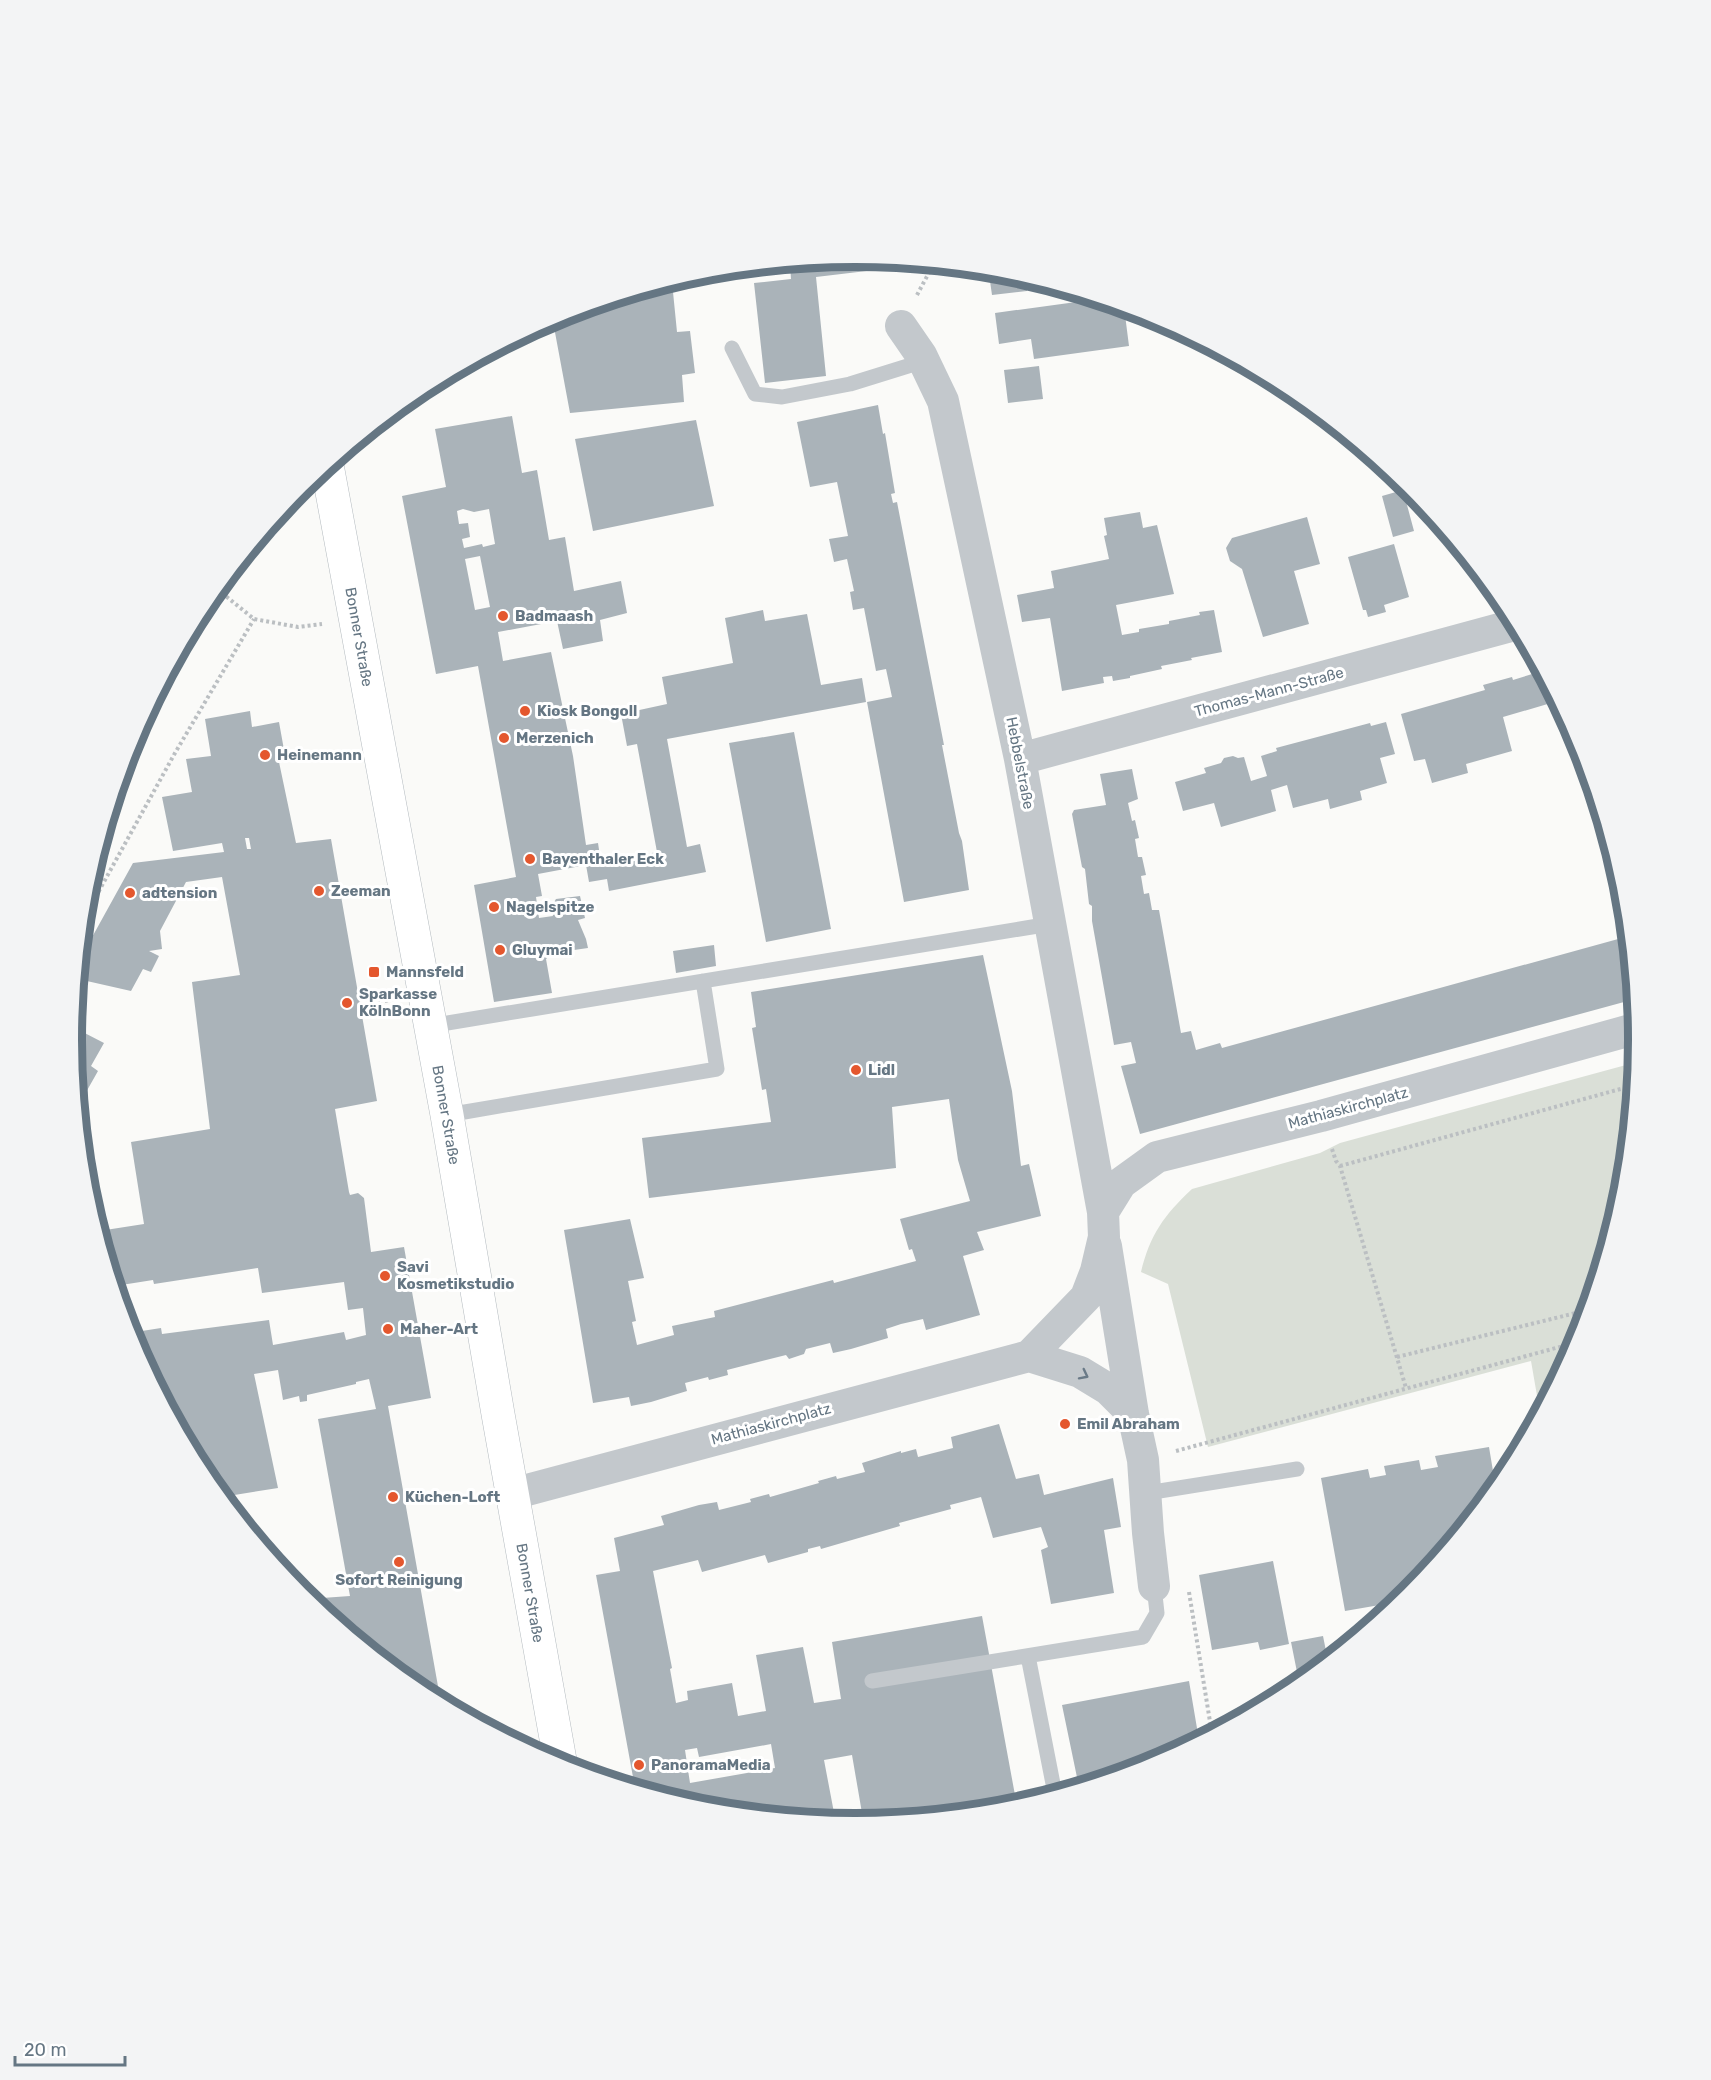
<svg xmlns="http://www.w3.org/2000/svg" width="1711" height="2080" viewBox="0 0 1711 2080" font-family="Rubik,sans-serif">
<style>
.green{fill:#dadfd7}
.building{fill:#aab3b9;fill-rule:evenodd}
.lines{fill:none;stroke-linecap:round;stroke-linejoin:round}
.secondary-casing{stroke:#b3babf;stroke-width:34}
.path{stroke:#bbbfc2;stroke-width:4;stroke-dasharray:3 3;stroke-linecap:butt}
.service{stroke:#c3c8cc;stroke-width:15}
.minor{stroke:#c3c8cc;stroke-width:32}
.secondary{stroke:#fff;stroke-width:33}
.oneway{stroke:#6a7a87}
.poi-dot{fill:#e4572e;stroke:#fff;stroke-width:2}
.labels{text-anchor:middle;stroke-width:6;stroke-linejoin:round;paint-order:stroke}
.poi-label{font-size:15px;font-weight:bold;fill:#657683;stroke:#fff;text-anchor:start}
.street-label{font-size:15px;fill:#657683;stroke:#fff}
.rim{fill:none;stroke:#657683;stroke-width:8}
</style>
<rect width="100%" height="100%" fill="#fafaf8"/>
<path class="green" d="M1637,1062l-13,131 -45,147 -39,73 -9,-52 -323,86 -40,-163 -27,-12c9,-37 23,-57 51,-83l128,-36 20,-10z"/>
<path class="building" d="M856,257l18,1 1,12 -59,7 10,99 -61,7 -11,-100 37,-4 -1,-16z
M984,269l25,3 17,5 1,14 -35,4 -3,-21h-4z
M673,292l4,40 13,-1 5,42 -13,2 2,27 -114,11 -16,-86 -26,4 28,-15 59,-18z
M1098,299l26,8 5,39 -95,13 -3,-20 -32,5 -4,-31z
M1039,366l4,33 -35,4 -4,-33z
M878,405l5,29 2,-1 10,60 -4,1 2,9 4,-1 47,243h-2l17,88 3,8 7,49 -65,12 -37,-200 25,-5 -6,-28 -10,2 -12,-63 -11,2 -3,-18 4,-1 -7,-32 -13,3 -5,-23 19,-3 -11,-54 -27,5 -13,-65z
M512,416l10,57 15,-3 12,70 16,-3 9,54 47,-10 6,32 -27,7 3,21 -40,8 -6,-28 -59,11 5,29 48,-9 22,104 13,89 12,-2 3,20 56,-11 -20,-108 -10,2 -6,-32 46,-10 -5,-27 71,-14 -8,-45 38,-8 2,11 42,-7 14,71 41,-7 4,24 -199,37 20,108 13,-3 6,28 -97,19 -2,-12 -18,3 -3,-17 -48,9 4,22 -6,1 3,21 14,-2 -2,-9 5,-8 24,-3 5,22 -7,2 8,19 2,9 -35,5 -7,6 6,34 -58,9 -20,-117 42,-8 -38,-211 -42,8 -34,-178 44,-9 -11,-58zM463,509l11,3 15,-3 6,35 -12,3 -1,-3 -18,4 -2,-9 8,-2 -2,-14 -9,1 -2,-13zM480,556l10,51 -15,3 -10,-51z
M696,420l18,86 -121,25 -18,-92z
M1403,490l11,41 -21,6 -11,-41z
M1140,512l3,16 14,-3 17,69 -58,11 6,30 17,-3v-3l30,-5v-3l31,-6 -1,-3 15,-2 8,42 -31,6 1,2 -31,6 1,3 -32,7v2l-17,3 -1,-5 -9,1 1,6 -42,8 -12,-73 -28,4 -5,-27 37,-7 -3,-17 58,-12 -5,-23 3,-1 -3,-17z
M1307,517l13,47 -26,7 15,53 -46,13 -21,-68 -12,-8 -4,-13 6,-10z
M1394,544l15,53 -25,8 2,7 -18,5 -2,-7h-3l-15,-53z
M1542,671l18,32 -8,3 -1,-3 -48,14 9,34 -46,13 2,9 -36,10 -7,-24 -11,2 -13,-47 84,-24 -2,-5 29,-8 1,3z
M250,711l2,16 27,-5 7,39 -7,1 17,81 35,-4 46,262 -42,8 14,83 1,3 8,-2 6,5 7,54 33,-5 27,151 -43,8 53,297 -21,-12 -112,-92 42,-3 -32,-177 58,-10 -7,-30 -13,3v2l-49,11v6l-7,1 -1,-6 -16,4 -5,-30 -24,4 24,114 -56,9 -18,-22 -75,-142 32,-5 1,6 107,-14 4,25 71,-13 2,8 20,-5 -3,-27 -15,2 -4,-28 -82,11 -4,-25 -104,16 -1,-4 -38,6 -16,-55 45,-7 -13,-82 79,-13 -18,-147 48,-7 -18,-98 -36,5 -26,49 2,18 -13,2 10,5 -8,16 -8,-3 -12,22 -53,-12 2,-20 53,-96 91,-11 -2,-9 -49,8 -11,-54 30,-5 -6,-33 25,-3 -6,-37zM245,838h4l2,11h-4z
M1386,722l9,32 -15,4 7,25 -27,8 2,9 -32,9 -2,-10 -35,9 -6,-23 -16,5 5,21 -55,16 -7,-24 -31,8 -8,-29 31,-9 -2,-5 17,-5 3,-5 9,-2 5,2 6,-1 7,24 16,-5 -6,-20 16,-5 -1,-3 94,-25 1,3z
M794,732l37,197 -65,13 -37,-199z
M1132,769l6,30 -10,4 4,18 3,-1 4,18 -4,1 3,18h4l4,18 -5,1 3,18 5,-1 3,17h7l22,123 10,-2 5,19 24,-7 2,5 407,-112 6,63 -495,135 -19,-68 15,-3 -5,-21 -17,3 -22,-124v-15l-3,-2 -4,-35 -3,-2 -10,-53 2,-4 32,-5 -6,-31z
M714,945l2,21 -40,7 -3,-22z
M983,955l29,136 9,75 8,-2 12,52 -64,16 7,18 -21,6 17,59 -54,15 -3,-11 -22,5 -15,5 2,9 -37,11 -18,4 -3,-10 -24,6 -2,5 -15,5 -3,-4 -59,15 1,5 -19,5 -1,-3 -23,6 2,8 -36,11 -20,4 -2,-9 -36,6 -29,-173 66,-11 14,59 -16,3 8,40 -4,1 5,23 37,-10 -2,-9 43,-9 -1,-6 119,-31 1,3 82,-22 -4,-12 -3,1 -9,-31 70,-18 -12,-41 -9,-61 -57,8 4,61 -247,30 -7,-60 129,-16 -5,-33 -4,1 -10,-62 4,-1 -5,-35z
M73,1027l31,16 -13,23 7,5 -13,23 -8,-6 -5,-48z
M999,1424l17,55 23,-5 5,21 69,-17 8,49 -17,3 10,63 -63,11 -10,-54 7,-3 -7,-20 -48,11 -12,-41 -31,8 1,4 -52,14 1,3 -79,23 -1,-3 -12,3v3l-40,11 -3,-8 -63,17 -4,-12 -45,11 19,97 -2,1 6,34 12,-3 -1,-9 45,-8 6,33 28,-5 -10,-56 47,-8 11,56 27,-4 -9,-57 150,-26 35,190 -9,3 -153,14 -153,-15 -67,-20 -39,-213 24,-4 -6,-33 50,-13 -3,-9 38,-11 18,-3 2,8 32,-8 -1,-3 19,-5 1,3 49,-14 -1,-2 18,-5 1,3 28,-7 -3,-9 39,-12v2l15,-4 2,8 35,-9 -2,-11zM771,1744l4,24 -85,15 -5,-33 12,-2 2,9zM852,1755l10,58 -27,5 -11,-58z
M1489,1447l7,42 -87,105 -12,10v-2l-52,9 -24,-133 47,-9 2,9 16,-3 -2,-9 35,-6 2,10 17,-3 -3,-11z
M1273,1561l16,83 -29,6 -2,-8 -46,8 -13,-75z
M1323,1636l5,25 -9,8 -22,3 -6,-30z
M1189,1681l10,59 -44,24 -76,23 -17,-82z"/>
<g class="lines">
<g class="secondary-casing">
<path id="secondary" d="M327,465l120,650 51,299 63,352"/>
</g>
<path class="path" d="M917,295l15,-28 -1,-3
M217,589l37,30 44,8 24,-3
M84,918l91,-165 79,-134
M379,1002l11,-2
M1332,1149l4,12 4,5 66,222
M1340,1166l295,-81
M1397,1357l191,-47
M1176,1451l402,-109
M1189,1592l23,142"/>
<path class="service" d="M732,348l23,46 27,3 68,-13 74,-23
M429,1026l621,-102
M447,1115l270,-46 -14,-88
M1147,1493l150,-24
M1028,1656l27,138
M872,1681l271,-44 14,-24 -3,-27"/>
<path class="minor" d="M1020,759l498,-135
M1103,1212l18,-29 36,-26 164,-41 317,-88
M1106,1246l27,168 10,46 5,73 6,53
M1029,1356l51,16 28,17 25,25
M512,1494l517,-138 57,-59 10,-26 8,-34 -1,-25 -83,-453 -77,-358 -22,-46 -20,-29"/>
<use href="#secondary" class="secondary"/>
</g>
<defs><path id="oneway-chevron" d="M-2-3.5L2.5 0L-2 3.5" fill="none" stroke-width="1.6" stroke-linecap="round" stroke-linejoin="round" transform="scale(1.5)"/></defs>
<use class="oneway" href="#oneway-chevron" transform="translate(1084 1375) rotate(27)"/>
<g class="poi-dot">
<circle cx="503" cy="616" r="6"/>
<circle cx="525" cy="711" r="6"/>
<circle cx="504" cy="738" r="6"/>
<circle cx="265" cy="755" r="6"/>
<circle cx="530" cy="859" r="6"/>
<circle cx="319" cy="891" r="6"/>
<circle cx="130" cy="893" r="6"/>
<circle cx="494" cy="907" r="6"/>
<circle cx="500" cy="950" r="6"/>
<rect x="368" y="966" width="12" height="12" rx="3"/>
<circle cx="347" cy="1003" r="6"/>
<circle cx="856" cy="1070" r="6"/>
<circle cx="385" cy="1276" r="6"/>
<circle cx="388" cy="1329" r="6"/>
<circle cx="1065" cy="1424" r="6"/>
<circle cx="393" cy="1497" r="6"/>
<circle cx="399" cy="1562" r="6"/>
<circle cx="639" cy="1765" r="6"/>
</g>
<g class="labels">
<g class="poi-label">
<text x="515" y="621">Badmaash</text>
<text x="537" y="716">Kiosk Bongoll</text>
<text x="516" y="743">Merzenich</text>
<text x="277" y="760">Heinemann</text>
<text x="542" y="864">Bayenthaler Eck</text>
<text x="331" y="896">Zeeman</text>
<text x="142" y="898">adtension</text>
<text x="506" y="912">Nagelspitze</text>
<text x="512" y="955">Gluymai</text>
<text x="386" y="977">Mannsfeld</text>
<text x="359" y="999">Sparkasse<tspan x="359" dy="17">KölnBonn</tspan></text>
<text x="868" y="1075">Lidl</text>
<text x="397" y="1272">Savi<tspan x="397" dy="17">Kosmetikstudio</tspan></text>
<text x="400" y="1334">Maher-Art</text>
<text x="1077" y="1429">Emil Abraham</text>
<text x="405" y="1502">Küchen-Loft</text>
<text x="399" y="1585" text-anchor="middle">Sofort Reinigung</text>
<text x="651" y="1770">PanoramaMedia</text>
</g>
<g class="street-label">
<text transform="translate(359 637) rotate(80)" y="5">Bonner Straße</text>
<text transform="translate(1269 692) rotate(-15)" y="5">Thomas-Mann-Straße</text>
<text transform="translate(1020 763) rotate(79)" y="5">Hebbelstraße</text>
<text transform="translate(1348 1108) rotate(-15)" y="5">Mathiaskirchplatz</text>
<text transform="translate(446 1115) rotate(80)" y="5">Bonner Straße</text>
<text transform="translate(771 1424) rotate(-15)" y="5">Mathiaskirchplatz</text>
<text transform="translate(530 1593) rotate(80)" y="5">Bonner Straße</text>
</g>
</g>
<path d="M0 0H1711V2080H0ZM82 1040a773 773 0 1 1 1546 0a773 773 0 1 1-1546 0Z" fill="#f3f4f5" fill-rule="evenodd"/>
<path class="rim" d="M82 1040a773 773 0 1 1 1546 0a773 773 0 1 1-1546 0Z"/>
<path d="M15 2056v9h110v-9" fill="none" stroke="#657683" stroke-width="3"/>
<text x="24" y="2056" font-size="18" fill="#657683" stroke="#ffffff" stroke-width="4.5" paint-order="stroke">20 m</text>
</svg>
